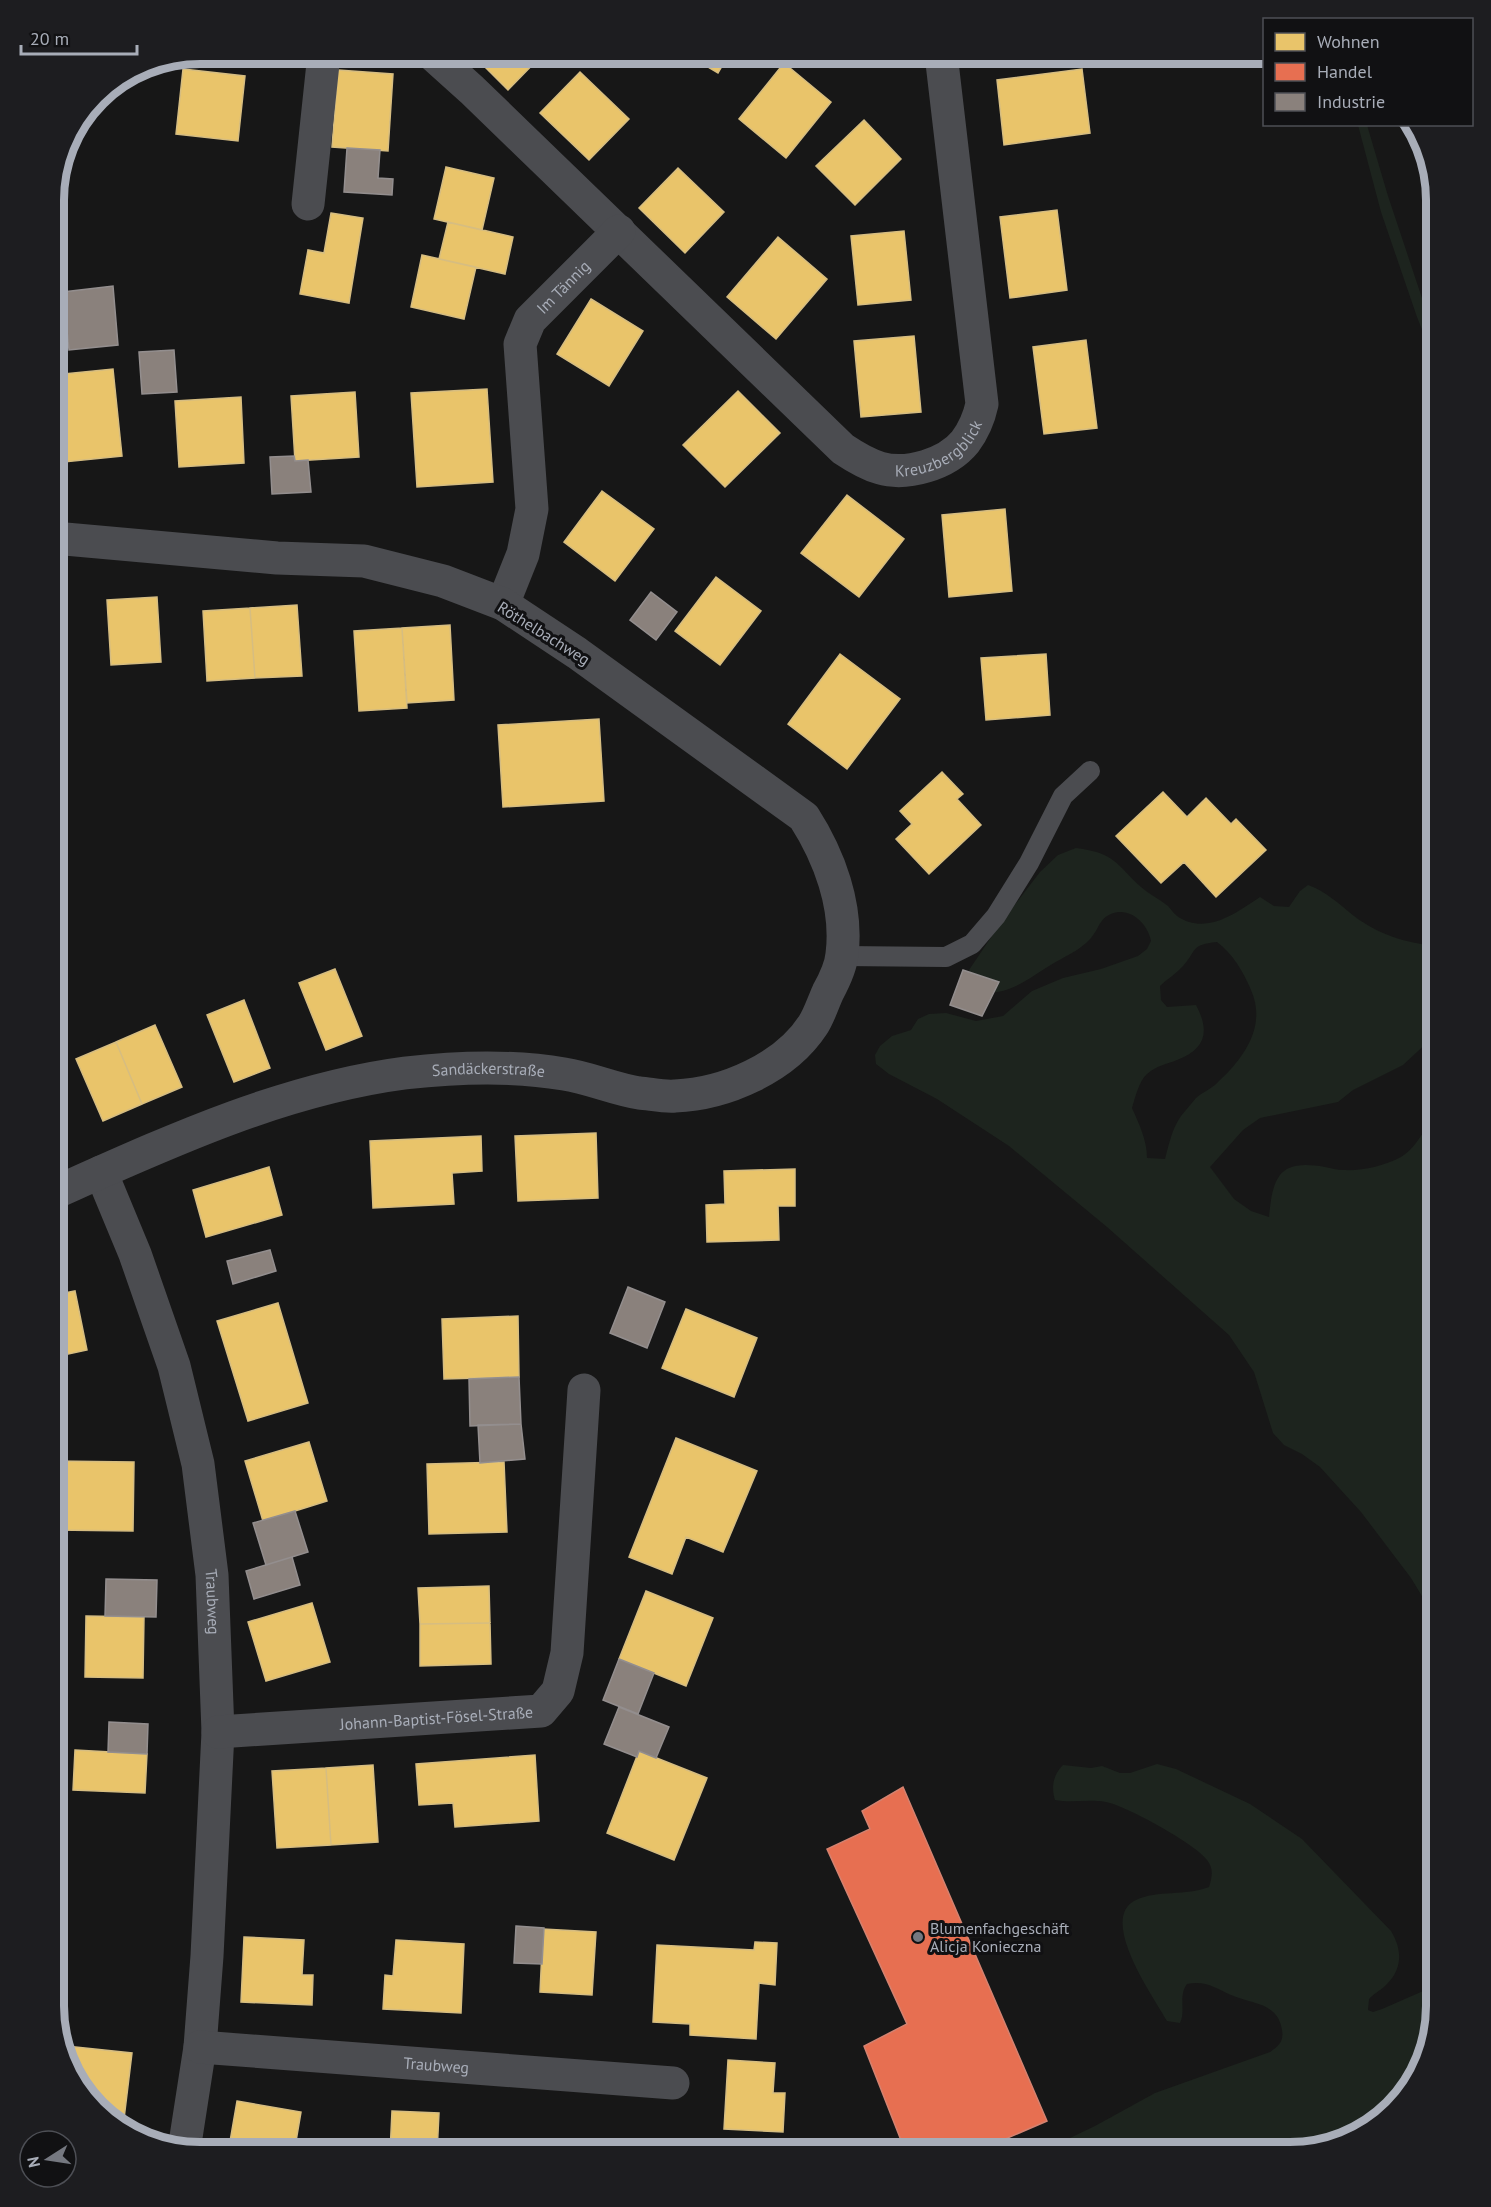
<svg xmlns="http://www.w3.org/2000/svg" width="1491" height="2207" viewBox="0 0 1491 2207" font-family="'PT Sans',sans-serif">
<style>
.green{fill:#1d241e;fill-rule:evenodd}
.homes{fill:#e9c46a;stroke:#d6bd81;stroke-width:1.5}
.shops{fill:#e76f51;stroke:#d48270;stroke-width:1.5}
.industry{fill:#8a817c;stroke:#938e8e;stroke-width:1.5}
.lines{fill:none;stroke-linecap:round;stroke-linejoin:round}
.lane{stroke:#4b4c50;stroke-width:20}
.street{stroke:#4b4c50;stroke-width:33}
.poi-dot{fill:#757880;stroke:#111113;stroke-width:2}
.labels{text-anchor:middle;stroke-width:6;stroke-linejoin:round;paint-order:stroke}
.street-label{font-size:16px;fill:#a8adb8;stroke:#111113}
.poi-label{font-size:16px;fill:#a8adb8;stroke:#111113;text-anchor:start}
.rim{fill:none;stroke:#a8adb8;stroke-width:8}
</style>
<rect width="100%" height="100%" fill="#171717"/>
<path class="green" d="M1358,125h9l21,71 49,147v24l-20,-50 -36,-105z
M1076,848c39,5 39,15 65,39 8,7 18,12 27,19 3,3 5,7 9,10 29,20 59,-3 83,-19l14,9 15,1 11,-16 8,-6c19,7 31,19 46,31 25,19 52,27 83,30v91l-6,2 -28,26 -50,25 -15,12 -78,16 -17,12 -33,37 24,32 17,12 18,6c4,-42 11,-58 56,-50 6,1 12,3 18,3 19,1 41,-4 58,-13 17,-10 22,-29 36,-41v505l-26,-43 -50,-66 -41,-45 -18,-13 -18,-9 -11,-12 -19,-61 -25,-37 -122,-108 -98,-81 -72,-47 -48,-25 -13,-10 -1,-9 5,-9 12,-10 19,-6 7,-11 11,-5 17,-1 30,8 27,-5 29,-25 31,-13 38,-9 37,-13 9,-7 4,-8c-3,-17 -21,-35 -40,-27 -12,5 -12,15 -20,24 -11,13 -28,19 -42,28 -24,15 -65,48 -80,4l31,-46 40,-52 18,-17zM1217,942c16,12 26,29 34,48 16,36 -7,68 -33,92 -6,7 -16,10 -22,16 -5,6 -10,12 -15,18 -9,13 -12,28 -16,43l-18,-1c0,-18 -8,-34 -15,-50 3,-10 7,-27 15,-34 9,-8 20,-10 30,-14 29,-11 33,-29 19,-55l-29,2 -6,-7 -1,-14c7,-7 16,-12 23,-20 15,-17 7,-21 34,-24z
M1157,1764l19,5 74,35 52,35 89,92c11,18 12,37 -4,53 -5,6 -13,9 -18,15l-1,11 5,2 9,-3 55,-24v22l-20,73 -54,54 -72,19h-247l5,-5 46,-22 60,-33 115,-41c9,-6 14,-11 12,-22 -4,-28 -31,-26 -51,-35 -15,-7 -26,-15 -44,-11 -9,12 -1,27 -7,39l-13,-2c-13,-23 -70,-103 -31,-121 21,-10 50,-4 73,-13 3,-10 5,-18 -2,-27 -10,-15 -82,-55 -101,-58 -17,-3 -35,1 -51,-2 -4,-13 -2,-25 8,-35l28,3 11,-2 18,7h10z"/>
<path class="homes" d="M472,54h71l-35,36z
M686,54h43l-11,19z
M784,63l47,39 -45,56 -47,-39z
M183,69l62,7 -7,65 -62,-7z
M1082,69l8,64 -86,12 -7,-65z
M338,70l55,4 -5,77 -56,-4z
M580,72l49,47 -40,41 -49,-47z
M864,120l37,39 -46,46 -39,-39z
M446,167l48,11 -12,52 -48,-11z
M678,168l46,44 -39,41 -46,-45z
M1057,210l10,80 -57,8 -10,-81z
M331,213l32,5 -14,85 -49,-9 8,-44 16,3z
M448,222l65,15 -8,37 -66,-15z
M904,231l7,69 -53,5 -7,-69z
M778,237l49,42 -51,60 -49,-42z
M422,255l54,12 -12,52 -53,-12z
M591,299l52,32 -34,55 -52,-32z
M914,336l7,76 -60,5 -7,-76z
M1086,340l11,88 -53,6 -11,-87z
M113,369l9,87 -68,7v-88z
M487,389l6,93 -76,5 -6,-94z
M738,391l42,42 -55,54 -42,-42z
M355,392l4,65 -64,4 -4,-65z
M241,397l3,66 -65,4 -4,-66z
M602,491l52,38 -39,52 -51,-39z
M847,495l57,44 -45,58 -58,-44z
M1005,509l7,82 -63,6 -7,-82z
M716,577l45,34 -41,54 -45,-34z
M157,597l4,65 -50,3 -4,-65z
M297,605l5,71 -47,2 -5,-70z
M250,608l5,70 -48,3 -4,-70z
M450,625l4,75 -47,3 -5,-75z
M402,628l5,80 -48,3 -5,-80z
M840,654l60,45 -53,70 -59,-45z
M1046,654l4,61 -64,5 -5,-62z
M599,719l5,82 -101,6 -5,-82z
M942,772l21,22 -6,5 24,26 -52,49 -33,-35 16,-15 -12,-13z
M1163,792l24,25 19,-19 25,26 5,-5 30,31 -50,47 -32,-35 -23,21 -45,-47z
M335,969l27,67 -36,14 -27,-67z
M244,1000l26,68 -36,14 -27,-67z
M155,1025l27,62 -40,17 -26,-62z
M116,1042l26,62 -39,17 -27,-62z
M596,1133l2,65 -80,3 -3,-65z
M481,1136l1,35 -30,2 2,31 -81,4 -3,-67z
M269,1167l13,48 -76,22 -13,-47z
M795,1169v37h-17l1,34 -72,2 -1,-37 19,-1 -1,-33z
M75,1291l12,59 -33,7v-62z
M278,1303l30,100 -60,18 -31,-100z
M686,1309l71,29 -23,59 -72,-29z
M518,1316l1,61 -75,2 -2,-60z
M676,1438l81,33 -34,81 -37,-15 -14,37 -43,-17z
M309,1442l18,59 -64,20 -18,-60z
M54,1461l80,1 -1,69 -79,-1z
M504,1462l3,70 -78,2 -2,-70z
M489,1586l1,37 -70,1 -2,-36z
M646,1591l67,27 -27,68 -67,-27z
M312,1603l18,59 -64,19 -18,-59z
M86,1616l58,1 -1,61 -58,-1z
M490,1623l1,41 -71,2v-42z
M75,1750l72,4 -2,39 -72,-3z
M639,1751l68,27 -33,82 -67,-27z
M535,1755l4,66 -84,6 -2,-24 -34,2 -3,-41z
M373,1765l5,77 -47,3 -5,-77z
M326,1768l5,77 -54,3 -5,-77z
M543,1929l53,3 -4,63 -52,-3z
M244,1937l60,3 -2,35h11l-1,30 -71,-3z
M396,1940l68,4 -3,69 -78,-4 2,-34 8,1z
M755,1942l22,1 -2,42 -16,-2 -3,56 -66,-4v-11l-37,-2 4,-77 97,5z
M66,2046l66,7 -9,74h-2l-48,-48z
M728,2060l47,3 -2,30h12l-2,39 -59,-3z
M237,2101l64,11 -7,41h-66z
M392,2111l47,2 -2,40h-47z
M586,2141l64,4v8h-65z"/>
<path class="shops" d="M903,1787l144,334 -74,32h-67l-42,-107 43,-22 -80,-175 43,-20 -8,-18z"/>
<path class="industry" d="M347,148l33,2 -2,28 15,1 -1,16 -48,-3z
M113,286l5,59 -49,5 -6,-58z
M174,350l3,42 -35,2 -3,-42z
M294,456l1,5 13,-1 3,32 -39,2 -2,-37z
M651,592l26,20 -21,28 -26,-20z
M963,970l36,12 -17,34 -32,-11z
M270,1250l6,21 -43,13 -6,-23z
M54,1257l5,16 -5,1z
M628,1287l37,15 -18,46 -37,-15z
M519,1377l2,47 -51,2 -1,-47z
M521,1424l4,35 -45,4 -2,-38z
M295,1511l13,41 -42,13 -13,-42z
M292,1557l8,28 -46,14 -8,-28z
M106,1579l51,1 -1,37 -51,-1z
M619,1659l35,14 -16,41 -35,-14z
M619,1707l50,20 -13,31 -17,-7 -2,6 -33,-13z
M109,1722l39,2 -1,30 -39,-2z
M516,1926l28,2 -2,36 -28,-1z"/>
<g class="lines">
<path class="lane" d="M843,956l103,1 26,-13 24,-28 33,-53 34,-67 27,-25"/>
<g class="street">
<path id="s1" d="M432,54l40,36 371,359c12,8 23,15 37,19 27,8 67,-4 85,-26 9,-12 14,-24 17,-38l-41,-350"/>
<path d="M308,204l16,-150"/>
<path id="s2" d="M503,604l20,-50 9,-45 -12,-165 10,-24 89,-89"/>
<path id="s3" d="M101,1172l34,82 39,112 24,98 14,111 6,157 -11,224 -7,91 -16,103"/>
<path id="s4" d="M54,1193c112,-50 228,-104 351,-120 53,-6 107,-8 159,1 26,4 50,15 75,19 12,1 25,4 36,3 50,-2 110,-28 138,-71 6,-9 10,-22 15,-33 6,-11 13,-26 14,-38 6,-48 -13,-98 -38,-137l-227,-164 -74,-49 -60,-23 -79,-20 -87,-3 -223,-20"/>
<path id="s5" d="M218,1732l323,-21 17,-20 9,-38 17,-263"/>
<path id="s6" d="M200,2047l473,36"/>
</g>
</g>
<circle class="poi-dot" cx="918" cy="1937" r="6"/>
<g class="labels">
<g class="street-label">
<text dy="6" stroke="none"><textPath href="#s2" startOffset="338">Im Tännig</textPath></text>
<text dy="6" stroke="none"><textPath href="#s1" startOffset="678">Kreuzbergblick</textPath></text>
<text transform="translate(544 633) rotate(32)" y="6">Röthelbachweg</text>
<text dy="6" stroke="none"><textPath href="#s4" startOffset="456">Sandäckerstraße</textPath></text>
<text dy="6" stroke="none"><textPath href="#s3" startOffset="447">Traubweg</textPath></text>
<text dy="6" stroke="none"><textPath href="#s5" startOffset="219">Johann-Baptist-Fösel-Straße</textPath></text>
<text dy="6" stroke="none"><textPath href="#s6" startOffset="237">Traubweg</textPath></text>
</g>
<g class="poi-label">
<text x="930" y="1934">Blumenfachgeschäft<tspan x="930" dy="18">Alicja Konieczna</tspan></text>
</g>
</g>
<path d="M0 0H1491V2207H0ZM200 64H1290A136 136 0 0 1 1426 200V2006A136 136 0 0 1 1290 2142H200A136 136 0 0 1 64 2006V200A136 136 0 0 1 200 64Z" fill="#1d1d20" fill-rule="evenodd"/>
<path class="rim" d="M200 64H1290A136 136 0 0 1 1426 200V2006A136 136 0 0 1 1290 2142H200A136 136 0 0 1 64 2006V200A136 136 0 0 1 200 64Z"/>
<rect x="1263" y="18" width="210" height="108" fill="#111113" stroke="#4d4f55" stroke-width="1.5"/>
<rect x="1275" y="33" width="30" height="18" fill="#e9c46a" stroke="#4d4f55" stroke-width="1.5"/>
<text x="1317" y="48" font-size="18" fill="#a8adb8">Wohnen</text>
<rect x="1275" y="63" width="30" height="18" fill="#e76f51" stroke="#4d4f55" stroke-width="1.5"/>
<text x="1317" y="78" font-size="18" fill="#a8adb8">Handel</text>
<rect x="1275" y="93" width="30" height="18" fill="#8a817c" stroke="#4d4f55" stroke-width="1.5"/>
<text x="1317" y="108" font-size="18" fill="#a8adb8">Industrie</text>
<g transform="translate(48 2159) rotate(258)"><circle r="28" fill="#111113" stroke="#4d4f55" stroke-width="1.5"/>
<path d="M0-4.5L10 22L0 15L-10 22Z" fill="#757880"/>
<text y="-9" font-size="16" font-weight="bold" text-anchor="middle" fill="#a8adb8">N</text>
</g>
<path d="M21 45v9h116v-9" fill="none" stroke="#a8adb8" stroke-width="3"/>
<text x="30" y="45" font-size="18" fill="#a8adb8" stroke="#111113" stroke-width="4.5" paint-order="stroke">20 m</text>
</svg>
